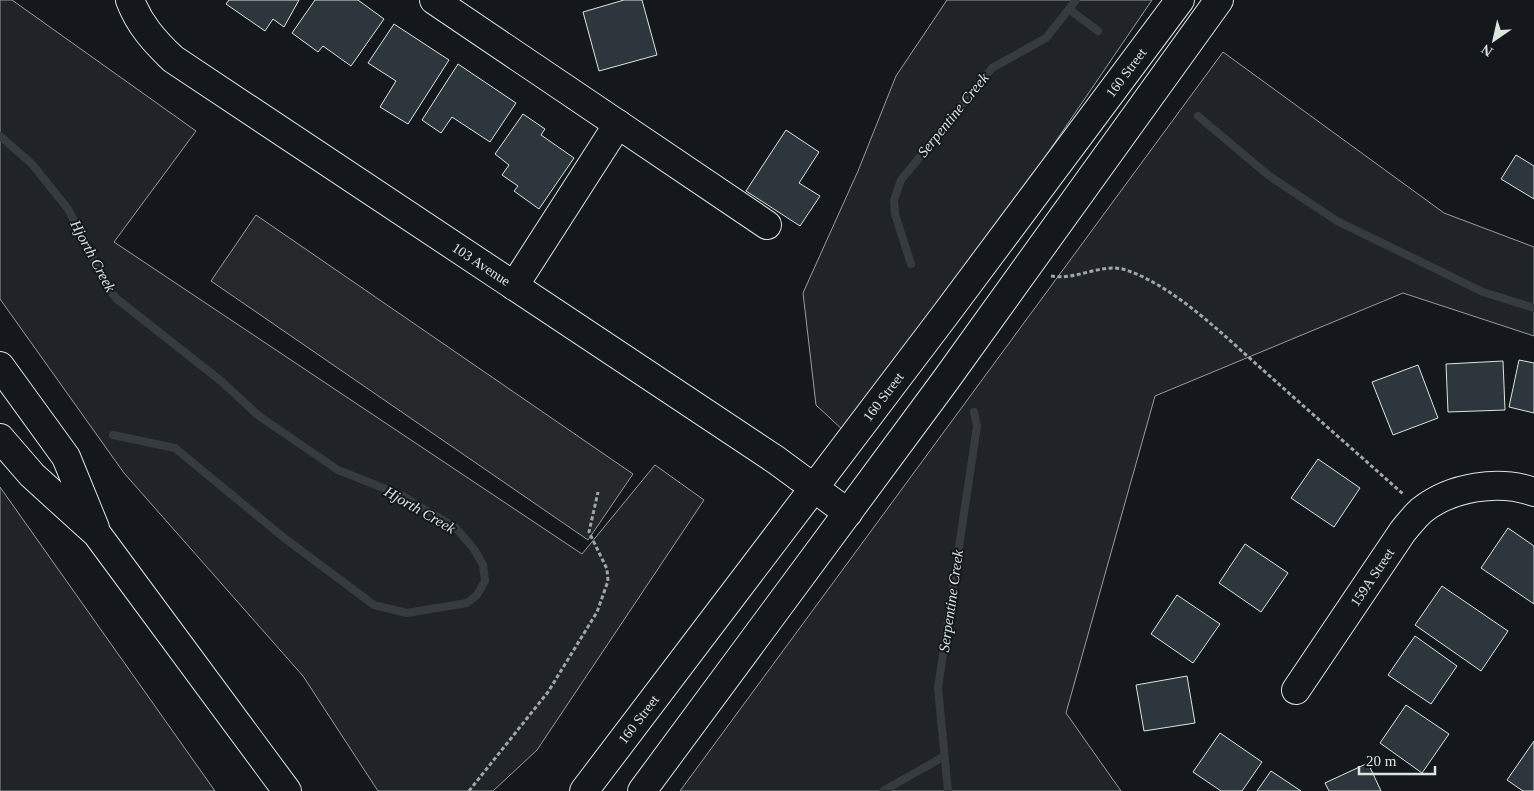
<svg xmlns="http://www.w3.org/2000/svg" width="1534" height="791" viewBox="0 0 1534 791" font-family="'Times New Roman',serif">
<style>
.green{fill:#202428;stroke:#939e99}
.parking{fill:#24282b;stroke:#939e99}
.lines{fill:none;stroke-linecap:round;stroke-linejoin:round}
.stream{stroke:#363b3e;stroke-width:8}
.building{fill:#2c363c;stroke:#d8e6dc}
.minor-casing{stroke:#d8e6dc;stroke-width:30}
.major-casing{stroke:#d8e6dc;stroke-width:30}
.highway-casing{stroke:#d8e6dc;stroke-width:30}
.path{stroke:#9da8a2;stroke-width:3;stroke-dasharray:4 2.5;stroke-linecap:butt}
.minor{stroke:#14181c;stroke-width:28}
.major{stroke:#14181c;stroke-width:28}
.highway{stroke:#14181c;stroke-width:28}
.labels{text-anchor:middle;stroke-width:4;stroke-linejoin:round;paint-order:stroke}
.street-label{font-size:14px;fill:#d8e6dc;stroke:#14181c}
.water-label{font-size:15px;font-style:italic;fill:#d8e6dc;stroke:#14181c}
</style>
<rect width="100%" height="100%" fill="#14181c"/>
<path class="green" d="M0,0h12l184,131 -82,111 468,312 73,-89 49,35 -167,250 -44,41h-115l-75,-115 -179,-203 -124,-174z
M947,0h205l-109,160 -197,273 -30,-28 -13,-112 55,-122 38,-95z
M1223,52l221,161 90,34v89l-131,-43 -248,103 -89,317 55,78h-441z
M0,487l215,304h-215z"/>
<path class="parking" d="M256,215l377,259 -45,66 -377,-259z"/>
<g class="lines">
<path class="stream" d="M1070,10l28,21
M1198,116l70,59 69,46 146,71 51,16
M0,136l32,28 36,45 41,81 8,9 104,82 38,35 79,54 63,25 55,33 18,21 9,16 2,16 -8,14 -10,8 -60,10 -33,-8 -91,-68 -108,-89 -62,-13
M911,264l-16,-50 -1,-14 7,-20 91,-112 54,-30 30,-38
M883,791l60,-34
M948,791l-10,-103 39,-262 -3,-14"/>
</g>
<path class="building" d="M229,0h70l-15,27 -11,-8 -8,12 -39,-27z
M315,0h43l26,19 -33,47 -28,-20 -5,6 -26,-19z
M624,0h18l15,55 -58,16 -16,-59z
M394,24l55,36 -41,64 -28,-17 16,-26 -28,-18z
M458,64l58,39 -26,39 -38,-25 -11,16 -19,-13z
M523,114l22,15 -4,6 33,23 -35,51 -25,-18 4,-5 -16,-11 7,-10 -14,-11z
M786,130l33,22 -20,31 21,13 -20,30 -54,-35z
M1516,155l18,11v33l-33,-20z
M1519,360l15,3v50l-25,-6z
M1503,361l2,49 -57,2 -2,-48z
M1418,365l20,53 -45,17 -21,-53z
M1318,459l42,29 -26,39 -43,-29z
M1508,528l26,18v58l-53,-36z
M1245,544l43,29 -27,39 -42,-29z
M1442,586l66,45 -27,40 -66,-46z
M1177,595l43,29 -27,39 -42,-29z
M1415,636l42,30 -26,38 -43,-29z
M1187,676l8,47 -51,8 -8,-46z
M1406,705l43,29 -27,39 -42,-30z
M1220,733l42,29 -20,29h-21l-28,-19z
M1534,741v50h-11l-16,-11z
M1368,763l13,28h-52l-4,-8z
M1271,771l30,20h-44z"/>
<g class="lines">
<g class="minor-casing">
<g id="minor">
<path id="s1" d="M130,0c9,24 24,41 43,59l603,401 72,53"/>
<path d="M434,0l333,225"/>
<path d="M514,286l104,-162"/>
<path id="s2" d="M1296,690l107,-159c6,-7 12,-15 19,-21 29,-23 77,-31 112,-18"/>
</g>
</g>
<g class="major-casing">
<g id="major">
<path id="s3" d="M584,791l361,-476 235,-315"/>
<path d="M642,791l303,-410 274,-381"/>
</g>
</g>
<g class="highway-casing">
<path id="highway" d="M0,366l66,91 29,71
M0,438l32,37 65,59 190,257"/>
</g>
<path class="path" d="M1051,276c25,5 51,-14 75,-6 50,17 98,66 137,100 47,42 94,83 140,124
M469,791l79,-99 49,-80 11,-31 -1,-12 -18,-37 9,-40"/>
<use href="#minor" class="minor"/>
<use href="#major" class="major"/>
<use href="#highway" class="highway"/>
</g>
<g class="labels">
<g class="street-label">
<text dy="5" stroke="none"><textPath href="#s3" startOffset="900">160 Street</textPath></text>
<text dy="5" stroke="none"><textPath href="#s1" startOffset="444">103 Avenue</textPath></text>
<text dy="5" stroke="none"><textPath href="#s3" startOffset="495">160 Street</textPath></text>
<text dy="5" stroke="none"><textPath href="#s2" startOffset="136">159A Street</textPath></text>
<text dy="5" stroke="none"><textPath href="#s3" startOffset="90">160 Street</textPath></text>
</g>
<g class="water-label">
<text transform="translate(953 115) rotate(-51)" y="5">Serpentine Creek</text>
<text transform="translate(93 256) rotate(62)" y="5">Hjorth Creek</text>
<text transform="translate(420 510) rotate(30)" y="5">Hjorth Creek</text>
<text transform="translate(951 601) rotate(-82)" y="5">Serpentine Creek</text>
</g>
</g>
<g transform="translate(1494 40) rotate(214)" stroke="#14181c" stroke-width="4" paint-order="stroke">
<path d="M0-4L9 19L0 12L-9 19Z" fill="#d8e6dc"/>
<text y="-8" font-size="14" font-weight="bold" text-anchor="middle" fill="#d8e6dc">N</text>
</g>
<path d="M1359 766v8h76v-8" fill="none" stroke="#d8e6dc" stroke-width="2.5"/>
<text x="1366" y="766" font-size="15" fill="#d8e6dc" stroke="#14181c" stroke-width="4" paint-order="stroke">20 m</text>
</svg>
